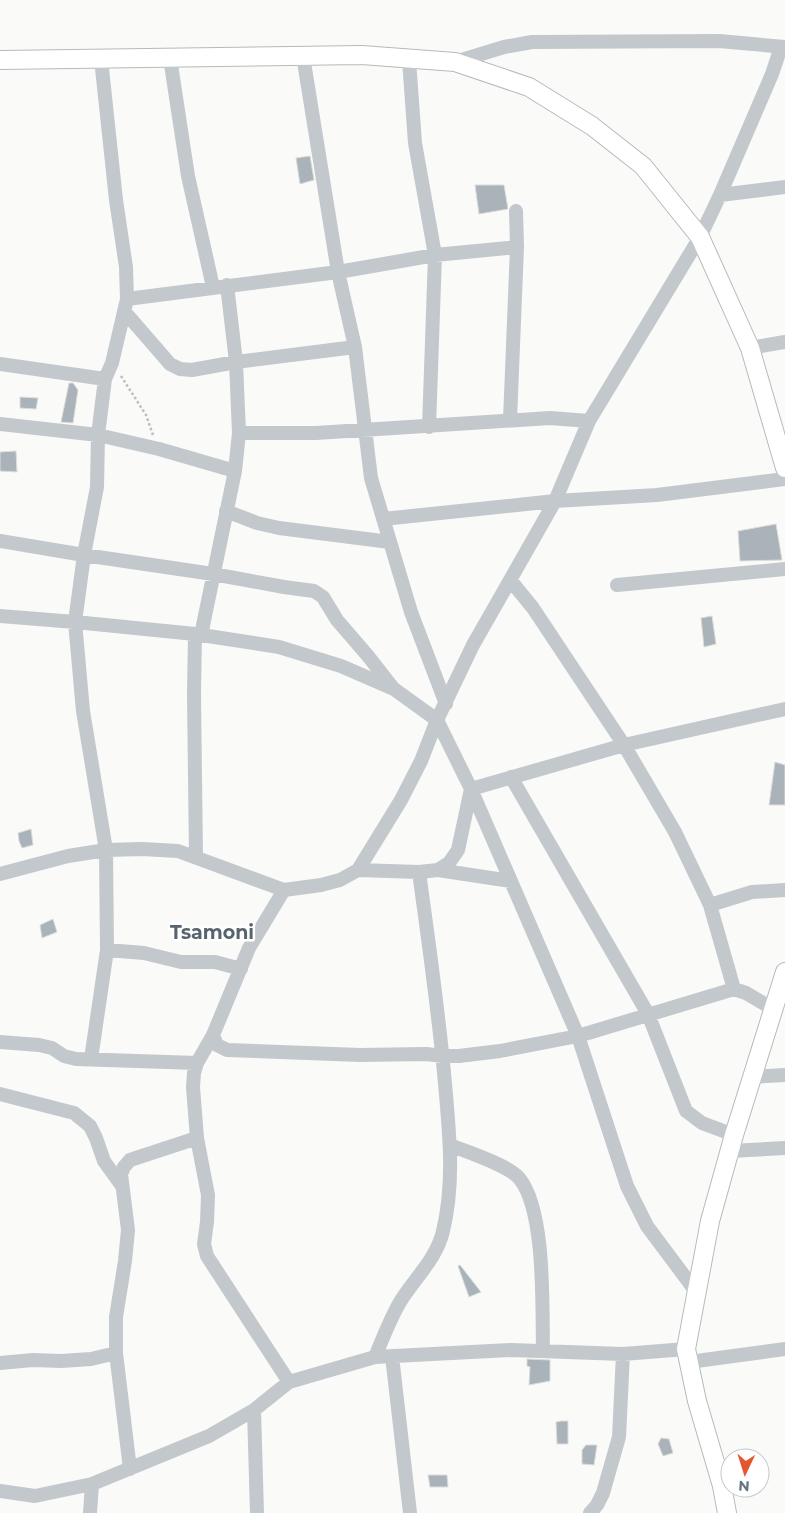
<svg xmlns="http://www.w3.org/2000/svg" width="785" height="1513" viewBox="0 0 785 1513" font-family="Montserrat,sans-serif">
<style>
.building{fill:#aab3b9;stroke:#dcdcda}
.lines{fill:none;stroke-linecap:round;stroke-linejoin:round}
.major-casing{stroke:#b5babe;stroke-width:20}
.path{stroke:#bbbfc2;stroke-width:2.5;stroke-dasharray:2.5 2.5;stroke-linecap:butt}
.minor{stroke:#c3c8cc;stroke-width:14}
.major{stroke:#fff;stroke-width:18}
.labels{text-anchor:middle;stroke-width:5;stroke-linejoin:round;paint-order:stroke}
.district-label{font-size:19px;font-weight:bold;fill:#57646e;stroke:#fff}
</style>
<rect width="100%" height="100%" fill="#fafaf8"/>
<path class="building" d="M310,156l4,24 -14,4 -4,-26z
M475,185h29l4,24 -29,5z
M69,383h4l5,7 -5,33 -12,-1z
M20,397l18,1 -2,11 -16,-1z
M16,451l1,21 -17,-1v-19z
M776,524l6,36 -42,1 -2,-30z
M712,616l4,28 -12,3 -3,-29z
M775,762l10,3v40h-16z
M31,829l2,16 -11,3 -3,-7 -1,-8z
M53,919l4,13 -15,6 -2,-13z
M460,1265l21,27 -12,5 -11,-31z
M527,1359l23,1v21l-21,4 1,-18 -3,-1z
M561,1421h7v23h-11l-1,-22z
M661,1438l8,1 4,14 -10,3 -5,-12z
M586,1445h11l-3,20 -12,-1v-14z
M428,1475h19l1,12h-18z"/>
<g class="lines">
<g class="major-casing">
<path id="major" d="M0,60l362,-5 93,7 74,25 63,39 51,40 57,71 50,111 35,120
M727,1513l-5,-27 -25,-85 -11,-52 24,-128 24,-86 51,-163"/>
</g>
<path class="path" d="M121,376l25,39 7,20"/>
<path class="minor" d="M303,56l35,216 17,75 16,131 40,134 35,92
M170,58l18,118 25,111
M409,60l6,83 20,112 -6,172
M455,62l49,-15 28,-5 187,-1 66,6
M720,195l65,-8
M127,299l211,-27 97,-17 82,-8
M124,311l46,53 10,5 12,1 44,-8 119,-15
M750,348l35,-6
M0,364l105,15
M510,420l7,-173 -1,-36
M0,424l98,11 61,14 76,22
M239,433h77l234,-15 39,3
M226,511l31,12 22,5 111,14
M383,519l172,-18 102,-6 128,-16
M0,541l84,14 129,19 71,13 30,4 9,6 14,23 31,36 25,32
M511,581l22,27 91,137 51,87 35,73 24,84 12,4 27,16
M617,585l168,-16
M0,616l75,6 120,12 84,13 62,19 53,23 43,31 34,69 107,247 49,150 20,40 50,67
M195,634l-1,60 2,163
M201,635l34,-164 4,-38 -3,-71 -9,-77
M511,777l137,237 38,97 16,12 32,12
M358,870l61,2 19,-2 73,11
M438,870l11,-7 9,-13 13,-61 153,-44 161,-36
M0,874l68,-18 38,-6 36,-1 36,2 106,39 37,-5 19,-5 18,-10 43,-70 20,-39 16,-41 36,-75 82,-144 34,-80 111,-184 20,-42 52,-121 9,-27
M284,890l-35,58 -36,87 4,10 10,5 133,5 66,-1 17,2h16l41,-5 78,-15 156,-47
M710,905l42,-13 33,-2
M107,950l37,3 37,9h34l26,7
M213,1035l-16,28 -3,10 -1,14 4,51 11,57 -1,27 -3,22 3,12 82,126
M0,1042l39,3 13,3 12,8 12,3 121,4
M91,1059l16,-109 -1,-100 -23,-139 -8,-89 9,-67 13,-68 1,-52 7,-56 7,-16 15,-64 -1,-32 -10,-67 -15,-141
M751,1077l34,-2
M0,1094l74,19 16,13 6,12 8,23 18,25
M450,1145c17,7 58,20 69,33 27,32 23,131 24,173
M730,1151l55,-3
M392,1356l18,157
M375,1357c8,-19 15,-38 25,-55 15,-24 37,-44 43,-71 11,-45 7,-91 3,-136 -6,-75 -17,-149 -27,-223
M689,1362l96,-13
M0,1363l33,-3 28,1 30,-2 25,-6
M254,1410l3,103
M130,1469l-14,-116v-36l9,-56 3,-31 -7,-56 3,-7 6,-7 67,-22
M0,1491l35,5 57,-12 117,-48 45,-26 35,-28 86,-25 136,-7 112,4 63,-5
M90,1513l2,-29
M590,1513l7,-8 6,-12 16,-56 4,-83"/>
<use href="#major" class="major"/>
</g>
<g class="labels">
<g class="district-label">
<text x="212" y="939">Tsamoni</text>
</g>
</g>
<g transform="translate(745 1473) rotate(184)"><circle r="24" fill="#ffffff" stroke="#c1c8cd"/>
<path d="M0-4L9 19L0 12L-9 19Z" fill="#e4572e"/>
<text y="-8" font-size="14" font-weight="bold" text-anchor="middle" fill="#657683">N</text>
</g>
</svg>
